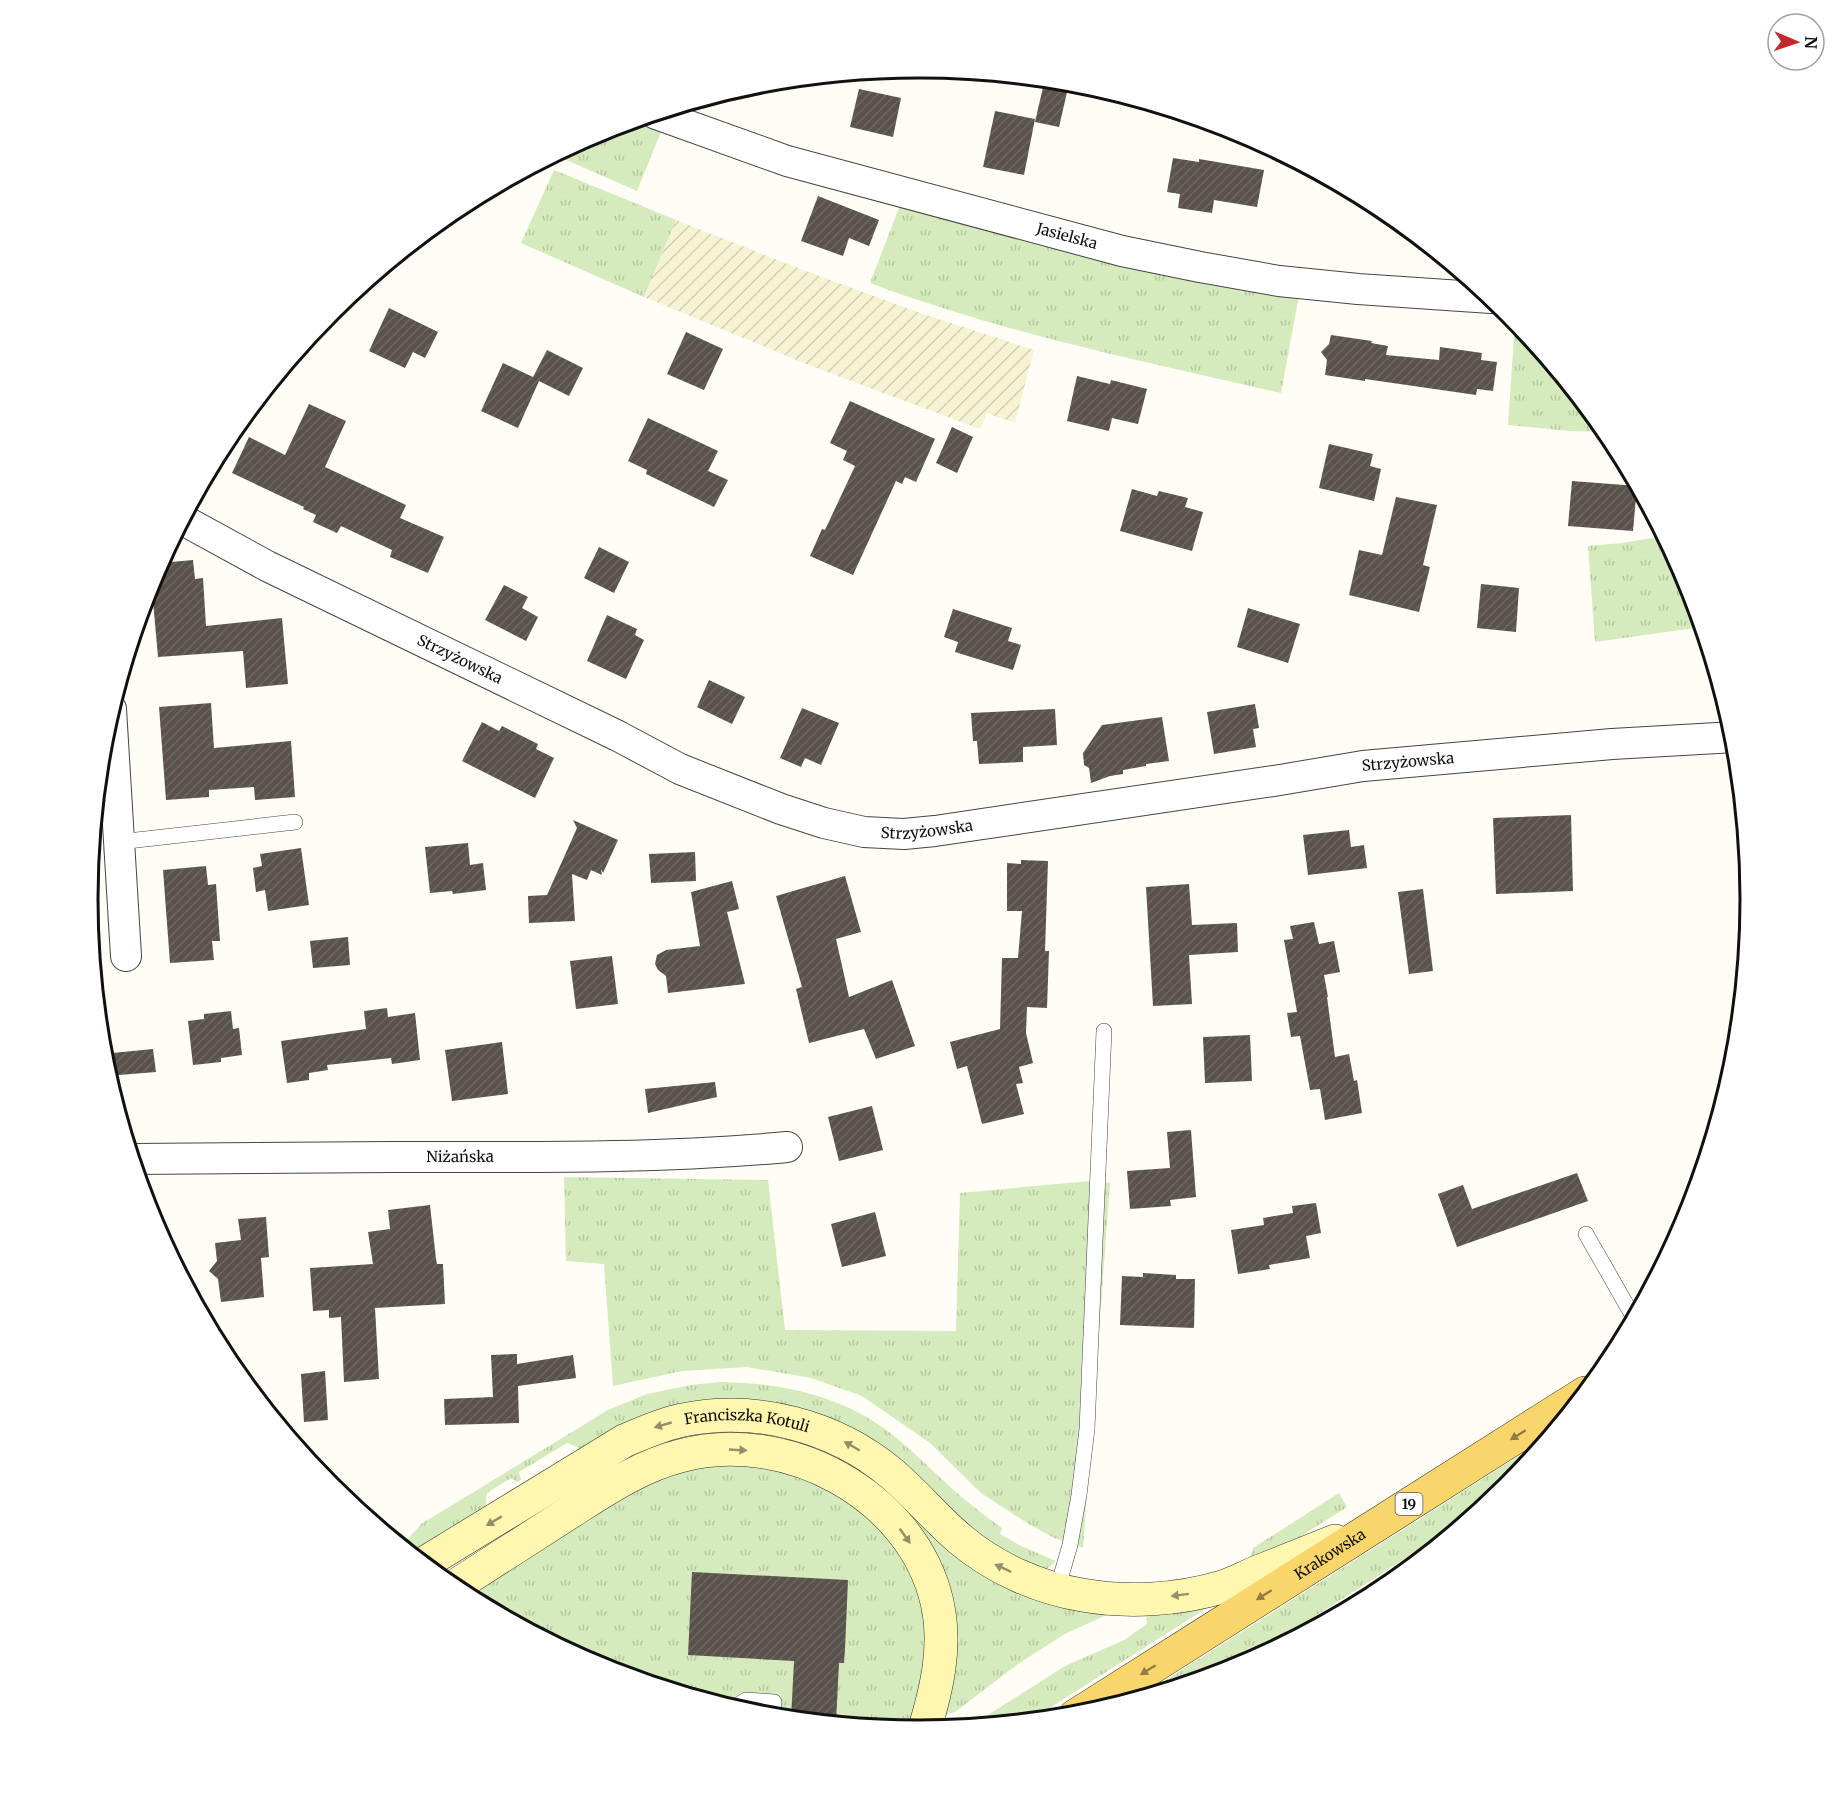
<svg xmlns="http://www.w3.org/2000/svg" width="1838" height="1799" viewBox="0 0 1838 1799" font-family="Merriweather,serif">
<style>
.farmland{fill:url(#farmland-furrows)}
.grass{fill:url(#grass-tufts)}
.building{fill:url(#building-hatch)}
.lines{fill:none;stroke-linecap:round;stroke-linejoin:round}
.lane-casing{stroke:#444;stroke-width:16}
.street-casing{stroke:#444;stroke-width:32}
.secondary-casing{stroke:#333;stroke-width:34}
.primary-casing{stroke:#222;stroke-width:34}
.lane{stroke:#fff;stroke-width:15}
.street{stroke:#fff;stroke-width:30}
.secondary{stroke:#fff6b0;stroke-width:33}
.primary{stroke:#f9d66b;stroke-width:33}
.oneway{fill:#948f68}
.oneway2{fill:#917d42}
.labels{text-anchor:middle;stroke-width:6;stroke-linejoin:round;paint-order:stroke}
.shield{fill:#fff;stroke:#585858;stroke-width:1.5}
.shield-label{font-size:14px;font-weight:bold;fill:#111}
.street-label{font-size:15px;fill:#111;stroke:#fff}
.rim{fill:none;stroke:#111;stroke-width:3}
</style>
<defs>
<pattern id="farmland-furrows" width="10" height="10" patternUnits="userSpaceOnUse" patternTransform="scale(1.5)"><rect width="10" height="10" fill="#f6f3d4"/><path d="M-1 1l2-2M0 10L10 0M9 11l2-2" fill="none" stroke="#d2cfb5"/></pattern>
<pattern id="grass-tufts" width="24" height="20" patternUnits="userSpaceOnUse" patternTransform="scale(1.5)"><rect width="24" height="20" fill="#d5ebbd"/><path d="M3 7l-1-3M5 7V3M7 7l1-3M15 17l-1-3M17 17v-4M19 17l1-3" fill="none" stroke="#b6c8a1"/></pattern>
<pattern id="building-hatch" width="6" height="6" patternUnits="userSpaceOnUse" patternTransform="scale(1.5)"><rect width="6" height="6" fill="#5a524d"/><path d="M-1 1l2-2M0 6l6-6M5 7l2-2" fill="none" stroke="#6d6662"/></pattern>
</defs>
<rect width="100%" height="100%" fill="#fffdf5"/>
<path class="farmland" d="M676,220l122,48 119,44 117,38 -19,73 -28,-10 -7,16 -169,-63 -167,-69z"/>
<path class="grass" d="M649,116l16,6 -28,69 -82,-36 46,-24z
M554,170l122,50 -32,77 -123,-54z
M902,200l398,90 -19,103c-138,-32 -278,-60 -411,-110z
M1515,320l91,112 -37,-1 -61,-6z
M1664,536l24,45 14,46 -107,15 -7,-96 34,-3z
M564,1177l204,3 17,150 171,1 4,-138 130,-12 20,2 -27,365 -29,-10 -27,-15 -46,-30 -51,-50 -68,-47 -51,-18 -64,-11 -65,4 -69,15 -9,-122 -38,-3z
M719,1382c53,0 112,11 157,41 25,16 47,39 69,59 18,17 37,32 57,46l-2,6 21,12 35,15 -13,11 -28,-13 -226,-149 -205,40 -17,-7 -48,29 2,8 -4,2 -6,-4 -24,15 -2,18 -67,41 -6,-2 -5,-10 14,-16 187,-114 39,-16 44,-9z
M730,1427l82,14 301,171 -48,22 -47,30 -63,48 -15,4 10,-107 -130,-155 -209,18 2,-11 46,-22z
M1549,1437l-42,51 -31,25 -246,158 -94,28z
M712,1462l80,9 67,35 49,54 22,73 -14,90 -18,4 -1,2 -141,-14 -156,-47 -137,-73 164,-105z
M1339,1493l8,14 -52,33 -46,22 4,-14z
M1210,1606l-181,115 -60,6 96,-61 59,-26 23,-16 -1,-14z"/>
<path class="building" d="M1044,83l24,5 -9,39 -24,-5z
M859,89l42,9 -8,39 -43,-10z
M995,111l40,8 -11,56 -41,-8z
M1173,158l26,4v-3l65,11 -7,37 -43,-7 -2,13 -34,-5 2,-14 -13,-2z
M818,196l61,24 -10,26 -20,-8 -6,18 -42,-15z
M389,308l49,24 -13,26 -12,-6 -8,16 -36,-17z
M686,332l37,17 -19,41 -37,-16z
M1331,335l41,6 -1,2 17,3 -2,9 53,5 1,-13 42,6 -1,7 16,2 -4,29 -16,-2 -1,6 -111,-16v2l-40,-6 2,-15 -6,-8 8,-8z
M547,350l36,18 -14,28 -30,-15 -21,47 -37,-17 22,-48 30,14z
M1077,376l33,8 1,-4 36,9 -9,35 -26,-6 -3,13 -42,-10z
M850,401l85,38 -19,43 -11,-5 -3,7 -6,-3 -43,94 -43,-19 12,-27 3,1 30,-64 -12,-6 4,-9 -17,-8z
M309,404l37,17 -21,46 81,38 -6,13 44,19 -16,36 -38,-16 2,-7 -51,-24 -4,7 -24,-11 3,-7 -13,-6 1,-2 -72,-34 17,-36 36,18z
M648,418l70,33 -10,20 20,9 -14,27 -68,-33 1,-4 -19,-9z
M952,427l21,10 -16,36 -21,-10z
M1329,444l44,10 -3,12 11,3 -7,32 -55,-13z
M1572,481l65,5 -4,45 -65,-5z
M1132,489l25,7 2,-5 29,7 -3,9 18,5 -11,39 -72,-20z
M1396,497l41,8 -14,60 7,2 -11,45 -70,-17 10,-45 23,5z
M599,547l30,15 -15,31 -30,-15z
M193,560l2,19 8,-1 3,48 76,-8 6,66 -42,4 -3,-37 -85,6 -7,-78 9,-16z
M1481,584l38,4 -3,44 -39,-4z
M504,585l24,12 -6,11 16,9 -12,24 -41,-21z
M1248,608l52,16 -12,39 -51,-16z
M953,609l59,19 -4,13 13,4 -8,25 -58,-18 3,-10 -14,-5z
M607,615l30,14 -2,6 9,5 -18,39 -39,-18z
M709,680l36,17 -13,27 -35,-17z
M211,703l3,45 77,-7 4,56 -40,3 -1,-13 -45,3v7l-43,3 -7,-93z
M1255,704l4,24 -6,1 3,18 -42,7 -7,-42z
M802,708l37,15 -18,42 -16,-7 -4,9 -21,-9z
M1055,709l2,36 -34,2v15l-44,2 -2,-23h-4l-2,-28z
M1162,717l7,44 -23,3v2l-23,4v4l-13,2 -19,7 -2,-15 -5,-3 -1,-12 19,-28z
M482,722l17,9 3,-5 36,18 -2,5 18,9 -19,40 -73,-37z
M1571,815l2,76 -77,3 -3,-76z
M573,820l45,20 -15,33 -2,-4 1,6 -11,-5 -4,10 -15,-6 3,47 -46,2 -1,-27 19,-1 30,-67z
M1349,830l2,17 13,-2 3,23 -59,7 -5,-40z
M468,843l2,22 13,-2 3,27 -33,4 -1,-3 -22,2 -5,-46z
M301,848l8,57 -41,6 -3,-21 -9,2 -3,-24 9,-2 -2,-12z
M695,852l1,29 -45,2 -2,-29z
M1021,860l27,1 -3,90h4l-2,57 -20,-1 -1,26 7,30 -14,4 4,16 -7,1 8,30 -42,10 -15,-58 -10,3 -7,-27 50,-13 2,-71h16l4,-47h-15v-48l14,1z
M206,866l2,19 8,-1 4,57h-8l2,19 -44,3 -7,-93z
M845,876l16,56 -25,7 13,58 43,-17 23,66 -39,13 -12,-30 -55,14 -13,-54 6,-2 -26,-91z
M732,881l7,28 -12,3 18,72 -77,9 -2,-17 -8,-6 -3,-6 2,-9 9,-5 34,-4 -9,-54z
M1189,884l3,41 45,-2 1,29 -49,3 3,49 -39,2 -7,-119z
M1423,889l10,82 -24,3 -11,-82z
M1314,922l5,22 15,-3 6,31 -16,3 4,22h-1l8,60 14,-3 5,27 3,-1 5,33 -37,7 -5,-31 -10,1 -10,-54 -9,1 -4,-24 10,-1 -13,-72 9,-1 -3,-13z
M348,937l2,28 -37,3 -3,-27z
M612,956l6,48 -42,5 -6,-48z
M387,1008l1,9 27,-4 5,47 -28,4 -1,-6 -64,7 1,5 -19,3v7l-22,3 -6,-42 85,-12 -2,-18z
M231,1011l2,18 6,-1 3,27 -21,3v4l-28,3 -5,-44 16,-2v-5z
M1250,1035l2,46 -47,2 -2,-46z
M502,1042l6,52 -56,7 -7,-51z
M153,1049l3,23 -49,4 -5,-22z
M715,1082l2,15 -69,16 -3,-24z
M872,1106l11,44 -44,11 -11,-44z
M1191,1130l5,67 -26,3 1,6 -41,3 -3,-38 43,-3 -3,-36z
M1577,1173l11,28 -131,46 -19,-53 25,-9 9,24z
M1316,1203l5,30 -15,3 4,22 -41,7 1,4 -32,5 -7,-44 33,-5 -1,-7 30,-5 -1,-7z
M430,1205l6,54 1,5h6l2,40 -70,4 4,71 -35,3 -3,-65 -12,1v-8l-16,1 -3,-43 63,-4 -5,-32 22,-3 -2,-19z
M875,1212l11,44 -44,11 -11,-43z
M266,1217l3,40 -8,1 3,39 -43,5 -3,-23 -9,-8 8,-10 -2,-18 26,-3 -3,-21z
M1143,1273l33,2v4h19l-1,49 -74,-3 2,-49 21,1z
M517,1354v10l56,-9 3,23 -58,8 1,37 -74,2 -1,-26 49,-2 -2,-42z
M325,1371l3,49 -24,2 -3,-48z
M692,1572l156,8 -3,69 -1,14h-5l-3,60 -45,-4 3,-58 -106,-6z"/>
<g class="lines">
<g class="lane-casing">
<path id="lane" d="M119,842l176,-20
M1586,1234l48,84
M1057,1590l13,-45 9,-50 8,-66 17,-398
M733,1708l13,-8 28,2 -1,15"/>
</g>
<g class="street-casing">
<g id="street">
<path id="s1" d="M656,114l131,47 335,90 78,16 79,14 79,8 133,9"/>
<path id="s2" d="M183,520l84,46 351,170 62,33 101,40 43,14 40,9 40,2 31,-3 345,-51 83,-14 249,-22 123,-7"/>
<path d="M111,709l15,247"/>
<path id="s3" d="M133,1159c86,-1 172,-2 259,-2 132,0 263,2 395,-10"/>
</g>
</g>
<g class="secondary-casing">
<g id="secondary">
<path id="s4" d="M423,1564l201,-123c19,-8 38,-17 59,-21 73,-15 152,6 208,53 25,21 45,46 69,66 34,29 79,49 122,56 45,8 96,5 140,-8 13,-4 25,-11 38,-16 25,-10 50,-20 75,-30"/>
<path d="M452,1588c41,-26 82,-53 123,-79 33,-21 66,-43 105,-53 104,-29 232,38 257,146 10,44 0,86 -13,129"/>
</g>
</g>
<g class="primary-casing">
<g id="primary">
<path id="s5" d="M1075,1716l510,-323"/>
</g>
</g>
<use href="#lane" class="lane"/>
<use href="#street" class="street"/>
<use href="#secondary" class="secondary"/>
<use href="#primary" class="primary"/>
</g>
<defs><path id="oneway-solid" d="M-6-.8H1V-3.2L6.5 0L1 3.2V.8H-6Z" transform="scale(1.5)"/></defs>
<g class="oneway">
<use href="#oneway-solid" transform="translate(663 1425) rotate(164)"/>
<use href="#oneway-solid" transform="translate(852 1446) rotate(-150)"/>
<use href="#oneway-solid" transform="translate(738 1450) rotate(3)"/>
<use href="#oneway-solid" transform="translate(494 1521) rotate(149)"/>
<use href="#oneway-solid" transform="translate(905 1536) rotate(54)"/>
<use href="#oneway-solid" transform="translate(1003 1568) rotate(-155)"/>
<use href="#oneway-solid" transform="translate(1180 1595) rotate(173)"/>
</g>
<g class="oneway2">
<use href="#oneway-solid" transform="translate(1518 1435) rotate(148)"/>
<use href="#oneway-solid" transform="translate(1264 1595) rotate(148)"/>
<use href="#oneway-solid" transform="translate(1148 1670) rotate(148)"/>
</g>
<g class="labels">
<rect class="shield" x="1395.5" y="1493" width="27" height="22" rx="4.5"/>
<g class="shield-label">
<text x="1409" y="1509">19</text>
</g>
<g class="street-label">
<text dy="5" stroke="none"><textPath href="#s1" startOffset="429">Jasielska</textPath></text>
<text dy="5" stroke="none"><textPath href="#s2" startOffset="310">Strzyżowska</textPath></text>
<text dy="5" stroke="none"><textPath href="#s2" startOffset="1300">Strzyżowska</textPath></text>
<text dy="5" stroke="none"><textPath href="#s2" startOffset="814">Strzyżowska</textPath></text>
<text dy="5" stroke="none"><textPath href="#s3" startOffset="327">Niżańska</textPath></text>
<text dy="5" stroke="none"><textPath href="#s4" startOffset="363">Franciszka Kotuli</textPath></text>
<text dy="5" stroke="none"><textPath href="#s5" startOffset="302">Krakowska</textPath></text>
</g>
</g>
<path d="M0 0H1838V1799H0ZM98 899a821 821 0 1 1 1642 0a821 821 0 1 1-1642 0Z" fill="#fff" fill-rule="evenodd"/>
<path class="rim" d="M98 899a821 821 0 1 1 1642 0a821 821 0 1 1-1642 0Z"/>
<g transform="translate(1796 42) rotate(92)"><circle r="28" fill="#ffffff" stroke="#a0a0a0" stroke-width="1.5"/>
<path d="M0-4.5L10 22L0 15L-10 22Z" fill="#c4262e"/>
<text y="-9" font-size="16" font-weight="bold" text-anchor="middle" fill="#111111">N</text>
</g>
</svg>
